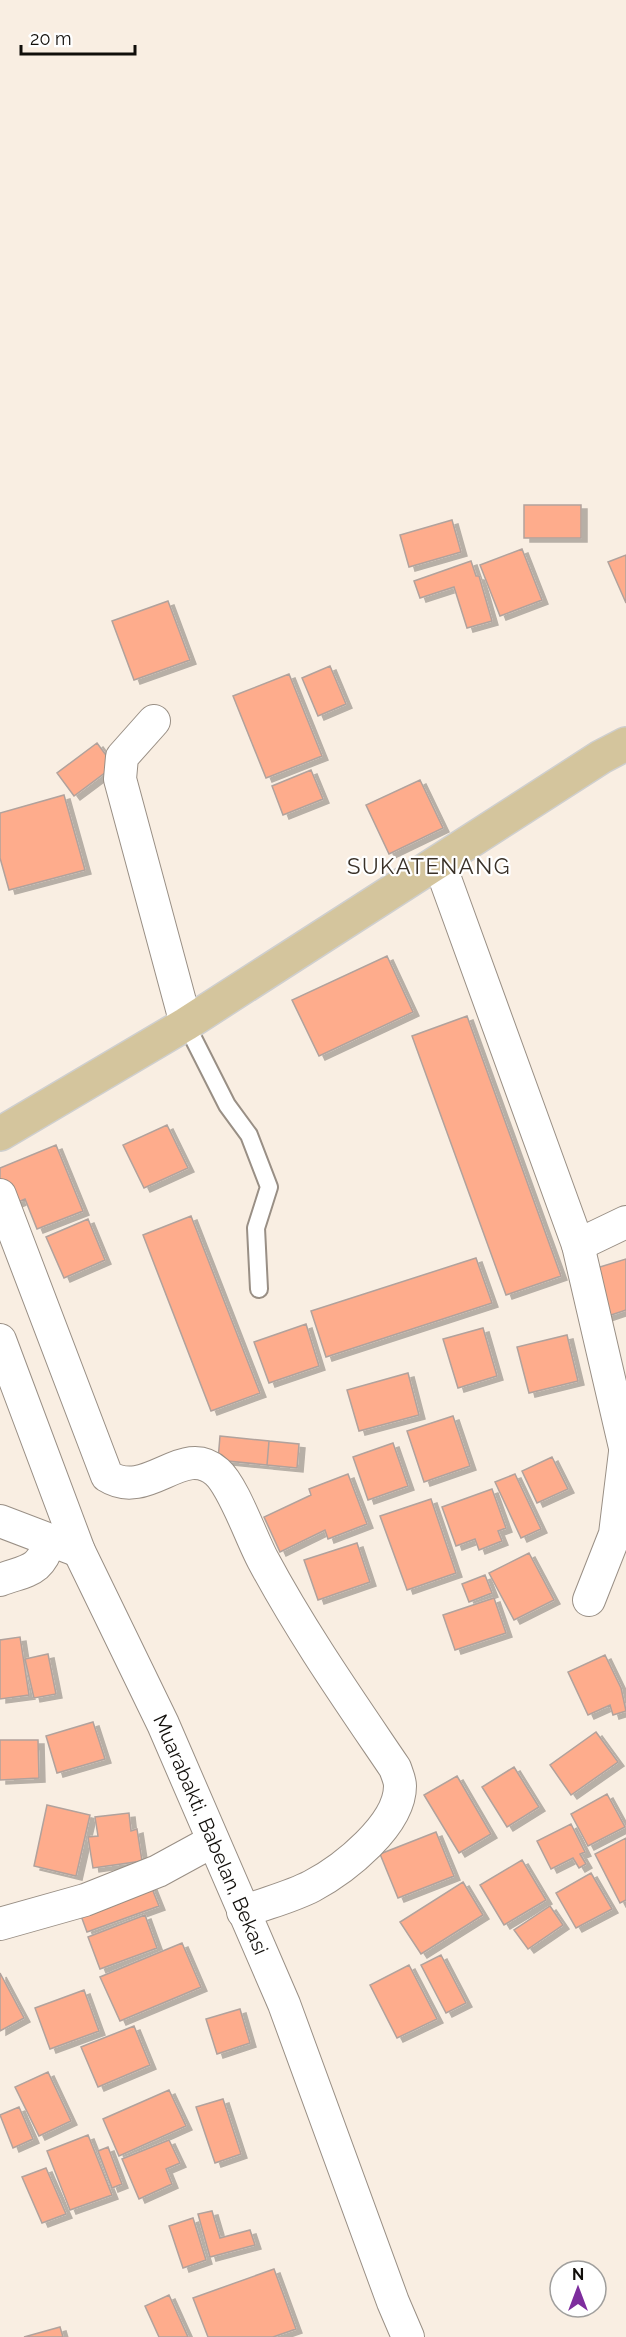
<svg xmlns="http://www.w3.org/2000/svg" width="626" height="2337" viewBox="0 0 626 2337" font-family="Raleway,sans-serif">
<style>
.building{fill:#feac8c;stroke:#b1a29c;stroke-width:1.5;filter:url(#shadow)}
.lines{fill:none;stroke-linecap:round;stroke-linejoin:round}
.service-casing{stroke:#998f85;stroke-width:20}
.minor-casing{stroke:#998f85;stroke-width:34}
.primary-casing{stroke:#cfcfce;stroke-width:36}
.service{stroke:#fff;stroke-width:16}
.minor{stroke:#fff;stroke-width:32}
.primary{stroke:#d4c59d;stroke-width:33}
.labels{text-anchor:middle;stroke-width:4.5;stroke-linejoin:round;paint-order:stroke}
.street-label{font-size:20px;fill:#110e0a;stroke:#fff}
.quarter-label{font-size:22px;letter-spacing:1.5px;fill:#393128;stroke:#fff}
</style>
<defs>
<filter id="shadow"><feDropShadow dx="6" dy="4" stdDeviation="0" flood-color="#0004"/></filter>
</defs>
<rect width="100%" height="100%" fill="#f9eee2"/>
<path class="building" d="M524,505h57v33h-57z
M452,520l9,32 -52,15 -9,-32z
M522,549l20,51 -42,16 -20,-51z
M626,555v48l-18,-41z
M471,561l5,15h3l13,45 -25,7 -13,-41 -34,11 -6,-17z
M168,601l22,59 -56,20 -22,-59z
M330,666l16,38 -28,12 -16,-38z
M289,674l33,82 -56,22 -33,-82z
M97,743l17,23 -40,30 -17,-23z
M311,770l12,29 -40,16 -11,-29z
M420,780l23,48 -54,26 -23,-49z
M64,795l21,75 -76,20 -9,-32v-45z
M387,956l26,56 -94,44 -27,-56z
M467,1016l94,260 -55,19 -94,-259z
M167,1125l21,43 -44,20 -21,-43z
M56,1145l27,66 -46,18 -12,-30 -14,6 -11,-27v-10z
M191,1216l69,177 -49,18 -68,-176z
M88,1219l17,41 -41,18 -18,-41z
M476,1258l16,45 -166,54 -15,-46z
M626,1259v51l-21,7 -15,-47z
M306,1324l13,42 -50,17 -15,-41z
M483,1328l14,48 -39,12 -15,-49z
M567,1335l11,46 -49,12 -12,-46z
M408,1373l11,42 -60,16 -12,-41z
M453,1416l17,50 -46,16 -17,-51z
M220,1436l49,5 -2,24 -49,-5z
M269,1441l30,3 -2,24 -30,-3z
M393,1443l15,43 -40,14 -15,-43z
M552,1457l16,32 -31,14 -15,-32z
M348,1474l19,50 -39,15 -3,-9 -45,22 -16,-35 47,-22 -2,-6z
M515,1474l26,55 -20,9 -26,-56z
M492,1489l14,39 -8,3 4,10 -23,9 -4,-11 -19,7 -14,-39z
M431,1499l25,74 -49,17 -27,-74z
M357,1543l13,39 -52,18 -14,-40z
M529,1553l25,47 -40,20 -25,-47z
M485,1575l7,18 -23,9 -7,-18z
M494,1598l12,35 -51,17 -12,-35z
M20,1637l9,58 -29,4v-59z
M48,1654l8,40 -22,4 -9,-39z
M605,1655l16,33 5,23 -13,4 -3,-10 -22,10 -20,-43z
M93,1722l12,37 -48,14 -11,-37z
M596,1732l22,30 -47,33 -21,-30z
M0,1740h38l1,38 -39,2z
M514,1767l25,40 -32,20 -25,-40z
M457,1776l34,58 -32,19 -35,-58z
M607,1794l18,33 -37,19 -17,-32z
M47,1805l43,10 -14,61 -42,-10z
M129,1813l2,18 6,-2 5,32 -49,7 -5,-31 10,-1 -3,-19z
M571,1824l14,28 -5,2 6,10 -7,4 -6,-10 -22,11 -14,-28z
M436,1832l18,44 -56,22 -18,-44z
M626,1838v62l-6,3 -25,-49z
M522,1860l24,40 -42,25 -24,-40z
M591,1873l21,36 -36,19 -20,-35z
M463,1882l20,33 -62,39 -21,-32z
M151,1886l8,20 -72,26 -7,-19z
M550,1906l13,19 -35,24 -14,-19z
M145,1915l12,33 -57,21 -12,-32z
M182,1943l19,44 -81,34 -20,-44z
M441,1955l25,48 -20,10 -25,-48z
M409,1965l28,54 -40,19 -27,-53z
M0,1973l24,45 -24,13z
M84,1990l15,41 -49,18 -15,-41z
M240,2009l10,34 -33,11 -11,-35z
M134,2026l16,39 -52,22 -17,-40z
M48,2072l23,49 -32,15 -24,-49z
M169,2090l17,36 -67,30 -16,-37z
M223,2099l18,55 -26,9 -19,-56z
M19,2107l14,32 -20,9 -13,-33z
M88,2135l24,60 -42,15 -23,-59z
M169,2140l11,23 -14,6 6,15 -33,15 -17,-40z
M108,2147l14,37 -10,4 -14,-37z
M46,2168l20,46 -24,9 -20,-46z
M212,2211l8,27 30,-8 5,15 -45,12 -12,-43z
M193,2218l13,42 -23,8 -14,-42z
M274,2269l22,60 -23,8h-65l-15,-39z
M169,2295l19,42h-29l-14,-31z
M60,2327l3,10h-39z"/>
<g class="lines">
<g class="service-casing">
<path id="service" d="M186,1024l41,81 22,30 20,52 -13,41 3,61"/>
</g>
<g class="minor-casing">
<g id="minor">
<path d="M154,721l-32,36 -2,22 66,245"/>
<path d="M439,862l139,383 48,-23"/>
<path d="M0,1195l107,281c41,26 76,-35 110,-4 17,15 34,66 46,88 39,73 86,140 132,208 2,6 5,12 5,18 0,39 -56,83 -88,100 -21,11 -46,17 -69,26"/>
<path d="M578,1245l48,207"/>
<path id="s1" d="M0,1340l79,211 84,173 121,280 109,298 15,35"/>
<path d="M0,1521l79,30"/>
<path d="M0,1580c30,-11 40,-8 50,-40"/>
<path d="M589,1600l26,-66 10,-82"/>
<path d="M0,1924l85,-24 73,-29 55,-30"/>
</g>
</g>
<g class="primary-casing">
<path id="primary" d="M0,1134l186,-110 415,-267 25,-13"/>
</g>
<use href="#service" class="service"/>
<use href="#minor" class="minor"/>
<use href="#primary" class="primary"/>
</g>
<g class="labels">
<g class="street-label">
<text dy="7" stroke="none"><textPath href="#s1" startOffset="538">Muarabakti, Babelan, Bekasi</textPath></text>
</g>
<g class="quarter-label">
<text x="429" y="874">SUKATENANG</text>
</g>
</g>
<g transform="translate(578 2289)"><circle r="28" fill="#ffffff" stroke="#a09f9d" stroke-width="1.5"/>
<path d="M0-4.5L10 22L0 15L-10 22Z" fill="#7d2d9d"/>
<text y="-9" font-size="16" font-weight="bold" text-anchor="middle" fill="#110e0a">N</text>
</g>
<path d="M21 45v9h114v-9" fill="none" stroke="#110e0a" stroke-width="3"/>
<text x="30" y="45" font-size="18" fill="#110e0a" stroke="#ffffff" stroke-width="4.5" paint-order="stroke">20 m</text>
</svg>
